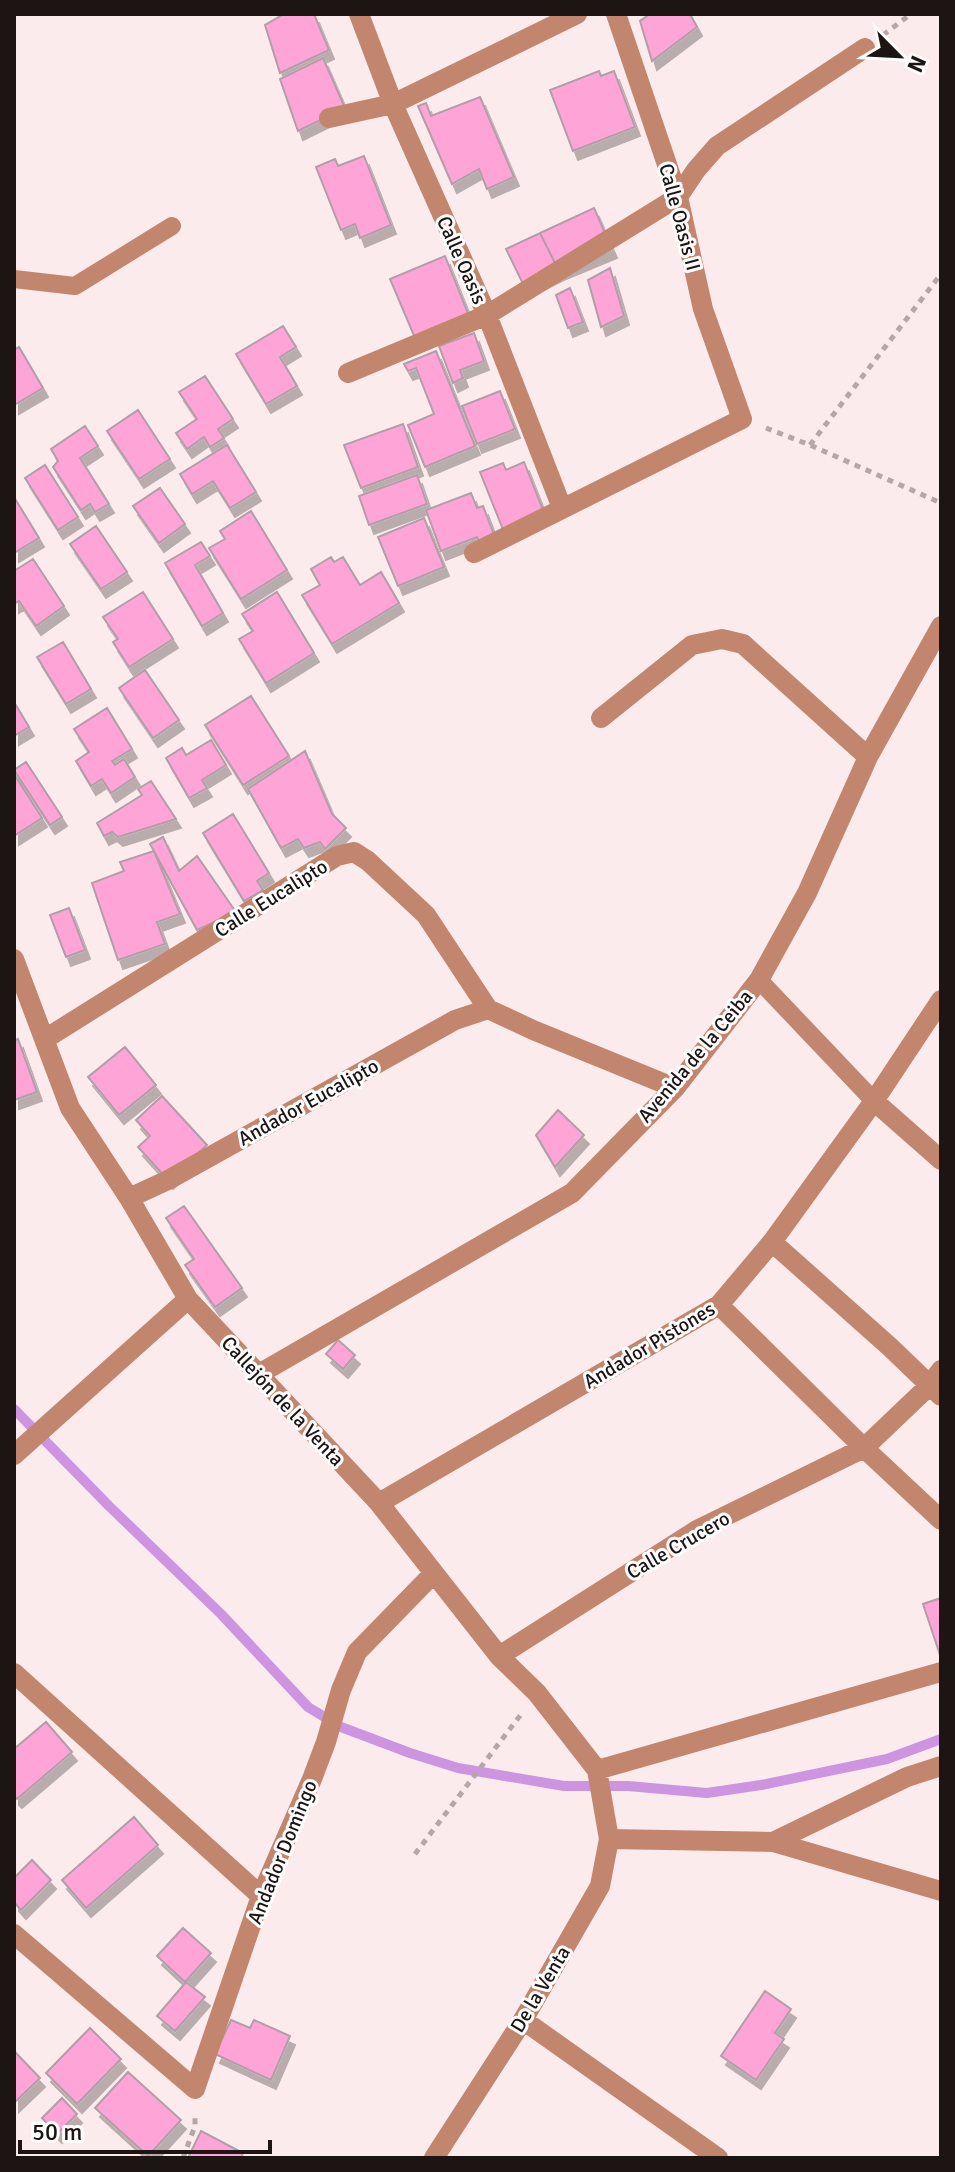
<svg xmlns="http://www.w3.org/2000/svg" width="955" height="2172" viewBox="0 0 955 2172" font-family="Signika,sans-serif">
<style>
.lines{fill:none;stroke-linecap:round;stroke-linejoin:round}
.stream{stroke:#cd95e1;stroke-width:10}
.building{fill:#fea4d7;stroke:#b39da8;stroke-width:2;filter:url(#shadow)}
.path{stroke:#b5a6a7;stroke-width:5;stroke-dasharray:6 6;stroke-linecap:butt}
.lane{stroke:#c2866f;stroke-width:18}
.street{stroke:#c2866f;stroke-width:20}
.labels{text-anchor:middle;stroke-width:6;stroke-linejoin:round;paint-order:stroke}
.street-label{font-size:20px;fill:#1d1414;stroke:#fdfdfd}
</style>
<defs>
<filter id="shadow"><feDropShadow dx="5" dy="9" stdDeviation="0" flood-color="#0004"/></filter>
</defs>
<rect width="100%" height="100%" fill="#fcebec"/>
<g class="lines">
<path class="stream" d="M14,1409l95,97 112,108 87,93 33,20 69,26 48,15 106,18h64l79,7 54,-8 126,-26 54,-20"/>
</g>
<path class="building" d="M284,14h30l15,36 -49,23 -15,-48z
M650,14h40l7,13 -45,34 -12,-40z
M323,58l22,50 -47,23 -18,-52z
M599,71l2,5 13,-5 21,56 -62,24 -23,-61z
M480,97l34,80 -27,12 -8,-20 -27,15 -34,-78 8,-3 5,13z
M364,156l27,69 -31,13 -5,-14 -14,6 -25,-63 19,-8 3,7z
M594,208l18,41 -53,22 -19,-38z
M540,233l19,38 -34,17 -19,-39z
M445,256l24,60 -54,22 -25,-59z
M610,268l14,48 -23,11 -13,-47z
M570,288l13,34 -15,6 -12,-33z
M283,326l13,21 -16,10 17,29 -31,18 -30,-50z
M474,333l10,28 -24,9 3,8 -10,5 -14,-37z
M19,347l24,41 -29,17v-55z
M436,351l39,95 -50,21 -17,-42 26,-11 -18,-46 -8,3 -4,-7z
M205,376l28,43 -15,10 6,9 -14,9 -6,-10 -17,12 -11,-16 21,-14 -18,-27z
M500,391l15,38 -38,15 -15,-38z
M138,410l32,49 -31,20 -32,-48z
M403,424l15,43 -57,21 -17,-43z
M85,426l13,20 -18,12 29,46 -14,8 -5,-8 -9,6 -28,-43 5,-6 -7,-12z
M227,445l29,47 -26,16 -17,-27 -21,13 -12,-20z
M524,462l21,53 -41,17 -24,-60 23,-9 3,7z
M45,465l33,52 -20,13 -33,-52z
M417,475l10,29 -58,21 -10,-29z
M160,488l25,36 -26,19 -26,-37z
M471,493l6,15 6,-2 13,34 -15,6 -4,-9 -36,14 -15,-41z
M14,497l25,41 -25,15z
M251,511l36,59 -46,29 -32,-51 16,-9 -5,-8z
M424,518l20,49 -46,19 -20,-49z
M96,526l31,46 -26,17 -31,-45z
M201,542l9,14 -15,9 28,48 -21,13 -37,-63z
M331,557l3,5 9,-5 17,28 21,-13 18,31 -67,41 -30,-49 18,-10 -9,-16z
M33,559l31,47 -28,20 -17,-25 -5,3v-33z
M143,592l30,47 -44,28 -16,-25 5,-3 -15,-22z
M277,592l37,61 -48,30 -27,-44 14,-8 -11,-17z
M63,642l28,47 -25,15 -29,-47z
M145,670l34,50 -26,18 -34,-50z
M251,696l38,60 -46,29 -38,-60z
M14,702l15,25 -15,9z
M107,708l25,41 -20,12 3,4 9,-6 11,18 -24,16 -9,-14 -11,7 -15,-25 13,-9 -15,-23z
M211,740l15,25 -24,15 5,8 -18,10 -23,-40 16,-10 4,7z
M305,751l27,63 14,14 -21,21 -5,-7 -16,6 -6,-9 -17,9 -33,-59z
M26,762l36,55 -12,8 -36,-55z
M14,774l28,44 -28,18z
M151,781l25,38 -58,18 -6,-5 -8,4 -7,-13 45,-28 -4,-6z
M233,814l36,59 -12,8 6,9 -19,11 -41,-68z
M163,837l16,34 18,-15 39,56 -39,18 -47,-86z
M154,851l26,63 -23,8 8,22 -47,16 -26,-77 32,-12 -4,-9z
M69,908l16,42 -19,7 -16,-42z
M18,1039l19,53 -23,8v-59z
M125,1047l31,38 -37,30 -31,-38z
M162,1096l45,49 -39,35 -30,-33 12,-11 -14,-16z
M558,1110l26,25 -29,32 -19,-32z
M184,1206l58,82 -27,19 -30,-42 9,-6 -28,-41z
M338,1340l17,15 -12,14 -17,-15z
M941,1598v57h-1l-17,-51z
M46,1722l26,30 -55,47 -3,-3v-47z
M134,1817l24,28 -72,63 -24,-28z
M32,1860l19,20 -30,30 -7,-8v-24z
M183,1928l28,25 -26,29 -28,-26z
M186,1982l19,15 -30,34 -18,-15z
M765,1991l26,18 -16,24 9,6 -28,41 -35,-24z
M231,2020l19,8 4,-8 36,16 -19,44 -56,-26z
M90,2028l31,31 -44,45 -31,-31z
M14,2051l26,27 -26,25z
M128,2072l53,48 -33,36 -53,-48z
M62,2098l15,16 -20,20 -15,-16z
M201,2131l42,22 -2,5h-53z"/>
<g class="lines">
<path class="path" d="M883,35l28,-21
M766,428l44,17 131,58
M810,445l131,-171
M415,1854l107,-141
M183,2158l12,-32v-12"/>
<path class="lane" d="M14,279l61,7 97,-60
M759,980l115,121"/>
<path class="street" d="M359,14l34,90 94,211 75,193
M329,118l64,-14 184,-90
M348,373l139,-58 191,-118 18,-27 21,-24 148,-98
M474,553l268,-134 -39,-110 -25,-112 -62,-183
M601,718l91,-73 30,-6 21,5 125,113
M14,959l56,149 59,90 59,101 191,204 120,153 38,37 60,77 12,69 -9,47 -77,134 -89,138
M45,1039l292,-183 17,-4 14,9 58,54 62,94 45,21 142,58
M874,1101l67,59
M129,1198l39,-18 287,-160 33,-11
M772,1242l118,105 51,49
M719,1305l145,143 77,72
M259,1374l313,-181 103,-105 84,-108 48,-87 61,-136 73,-131
M14,1455l174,-156
M379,1503l340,-198 53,-63 102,-141 67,-101
M499,1656l198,-126 167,-82 65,-62 12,-16
M14,1673l247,223
M597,1770l344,-98
M609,1839l164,3 168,49
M773,1842l134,-65 34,-11
M14,1934l181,155 66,-193 51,-117 14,-37 15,-52 16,-38 76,-78
M523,2020l195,138"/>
</g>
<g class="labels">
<g class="street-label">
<text transform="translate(680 217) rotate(75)" y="7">Calle Oasis II</text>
<text transform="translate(462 260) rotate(66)" y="7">Calle Oasis</text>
<text transform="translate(271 898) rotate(-32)" y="7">Calle Eucalipto</text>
<text transform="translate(695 1056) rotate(-50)" y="7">Avenida de la Ceiba</text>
<text transform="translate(308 1102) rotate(-29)" y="7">Andador Eucalipto</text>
<text transform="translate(649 1345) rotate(-31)" y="7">Andador Pistones</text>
<text transform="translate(283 1401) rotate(47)" y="7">Callejón de la Venta</text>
<text transform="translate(678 1545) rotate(-30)" y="7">Calle Crucero</text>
<text transform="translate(282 1852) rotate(-68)" y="7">Andador Domingo</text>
<text transform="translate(540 1989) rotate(-59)" y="7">De la Venta</text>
</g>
</g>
<rect width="955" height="2172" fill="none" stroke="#1d1414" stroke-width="32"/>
<g transform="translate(899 56) rotate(114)" stroke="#fdfdfd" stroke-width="6" paint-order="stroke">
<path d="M0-6L14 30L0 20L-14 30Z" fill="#1d1414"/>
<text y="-12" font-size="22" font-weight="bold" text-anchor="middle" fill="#1d1414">N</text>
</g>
<path d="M20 2140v12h250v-12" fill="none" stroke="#1d1414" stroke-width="4"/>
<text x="32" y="2140" font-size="24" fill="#1d1414" stroke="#fdfdfd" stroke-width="6" paint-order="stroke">50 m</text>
</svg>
